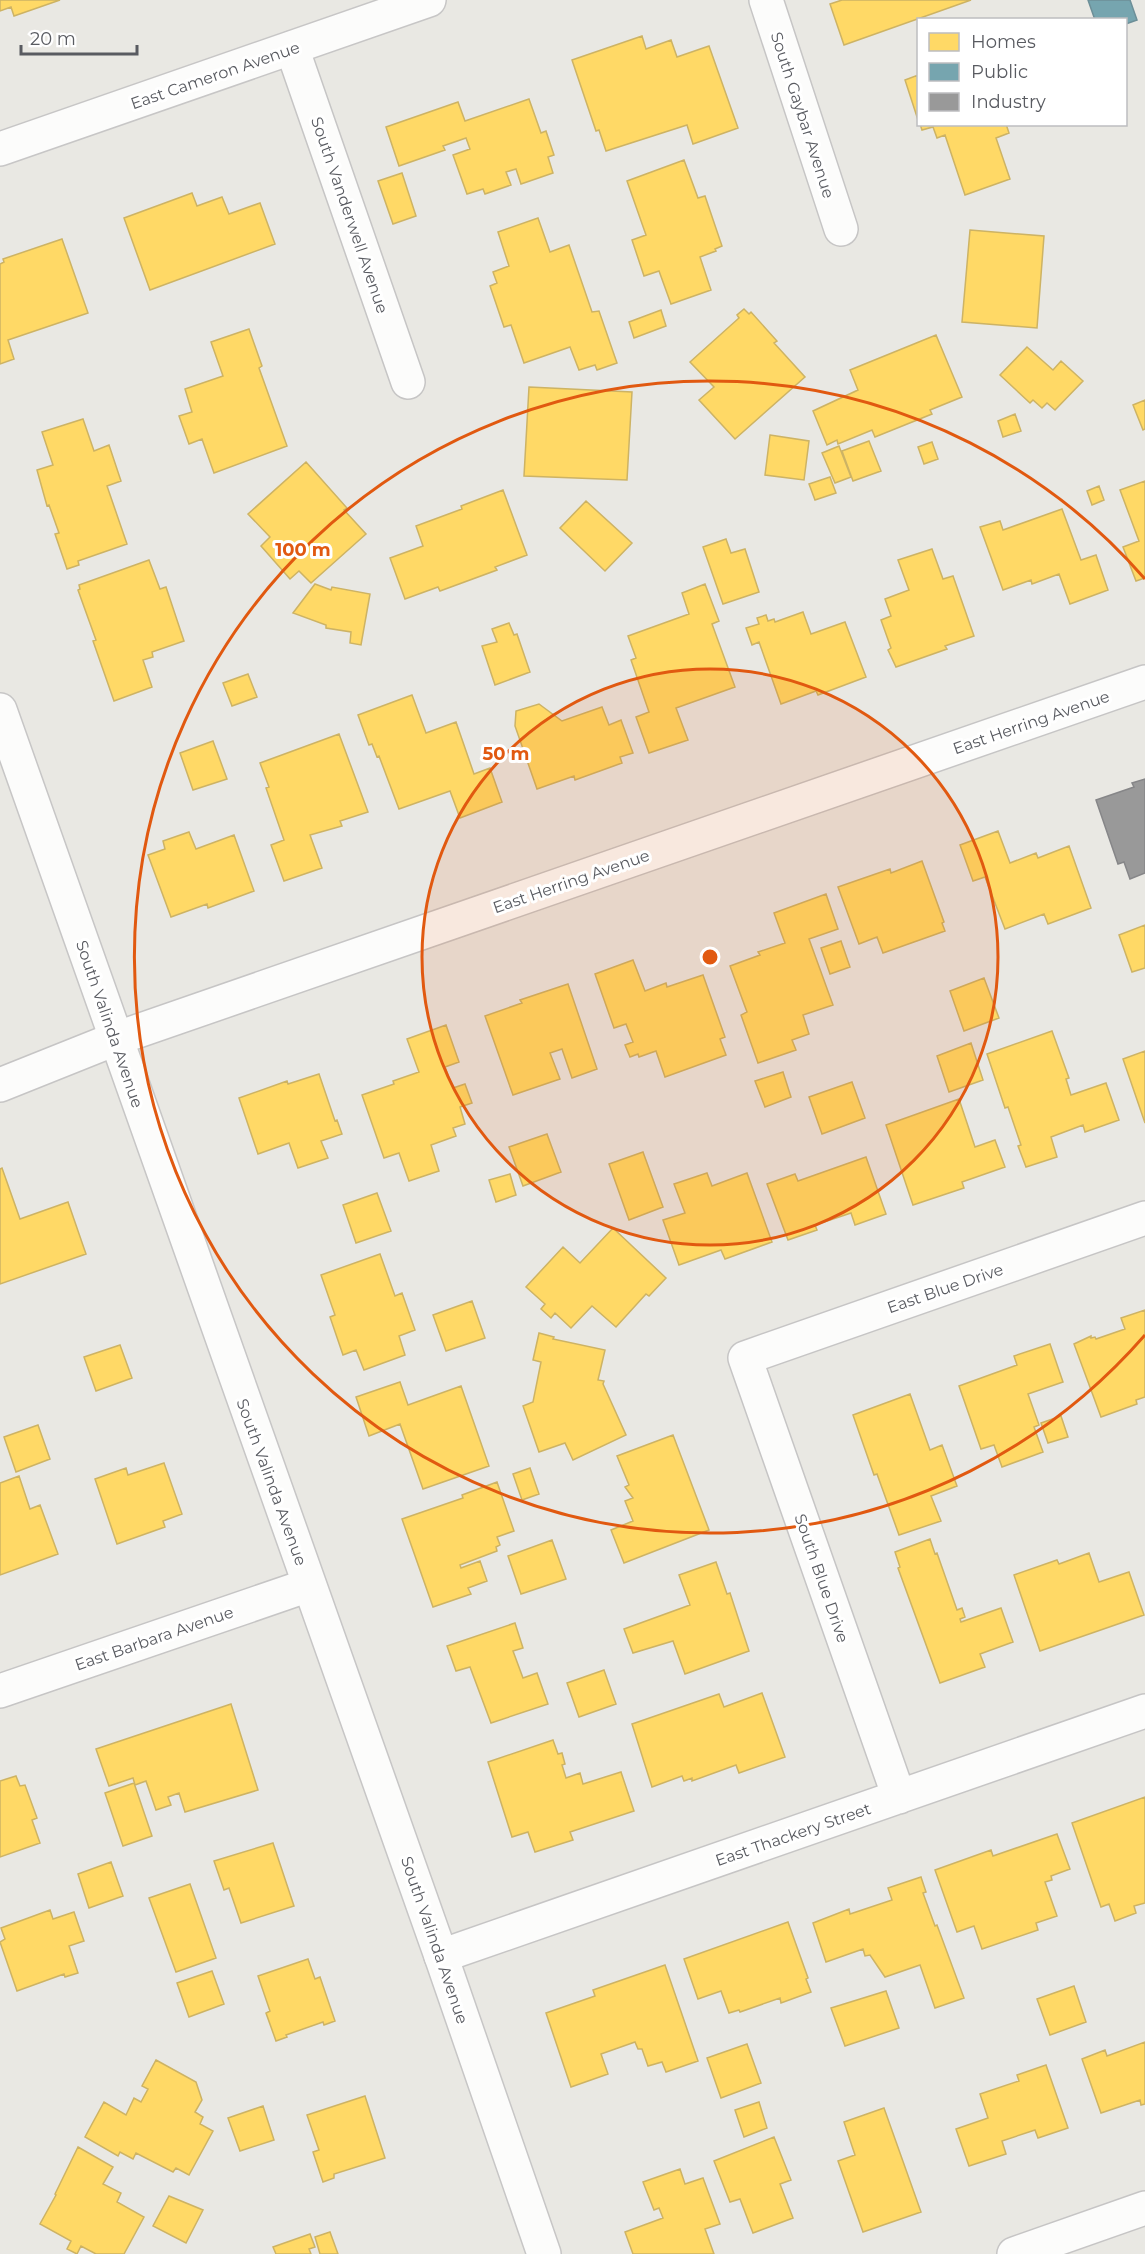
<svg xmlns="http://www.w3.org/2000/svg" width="1145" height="2254" viewBox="0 0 1145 2254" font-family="Montserrat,sans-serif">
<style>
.homes{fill:#ffd966;stroke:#cdb364;stroke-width:1.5}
.public{fill:#76a5af;stroke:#6d8f98;stroke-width:1.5}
.industry{fill:#999;stroke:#868688;stroke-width:1.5}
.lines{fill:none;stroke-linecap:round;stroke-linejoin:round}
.minor-casing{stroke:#c6c5c5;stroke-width:36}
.tertiary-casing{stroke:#c6c5c5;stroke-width:36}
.secondary-casing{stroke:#c7c6c6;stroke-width:36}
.minor{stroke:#fcfcfb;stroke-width:33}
.tertiary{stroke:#fcfcfb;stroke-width:33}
.secondary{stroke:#fcfcfb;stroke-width:33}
.ring{fill:none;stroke:#e15910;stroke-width:3}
.labels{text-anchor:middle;stroke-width:6;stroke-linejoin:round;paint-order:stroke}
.street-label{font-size:16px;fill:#595b61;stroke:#fff}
.centre{fill:#e15910;stroke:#fff;stroke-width:3}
.ring-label{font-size:18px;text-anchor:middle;font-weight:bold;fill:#e15910;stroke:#fff;stroke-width:6;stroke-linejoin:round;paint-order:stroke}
</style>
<rect width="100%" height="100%" fill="#e9e8e3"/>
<path class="homes" d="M0,0h60l-46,16 -3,-9 -11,4z
M842,0h129l-127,45 -14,-41z
M642,36l4,13 25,-9 6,17 32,-11 29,82 -45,16 -6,-19 -81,26 -7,-21 -3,1 -24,-71z
M918,75v45l-13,-40z
M529,99l12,34 5,-2 8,24 -6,2 5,16 -32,11 -5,-15 -10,3 5,13 -26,9 -2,-5 -16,5 -14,-39 17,-6 -4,-11 -23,8 2,4 -46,16 -13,-39 72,-25 7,19z
M920,124h86l3,9 -13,5 14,41 -45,16 -20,-60 -8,3 -4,-11 -11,3z
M684,160l14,38 7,-2 17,50 -7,3 1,2 -16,6 11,33 -40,14 -12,-33 -15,5 -12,-36 14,-5 -19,-54z
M402,173l14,43 -23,8 -15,-43z
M192,193l5,13 25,-9 7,17 31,-11 15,41 -125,46 -26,-72z
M538,218l12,34 19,-7 23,67 7,-1 18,52 -20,7 -2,-5 -16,5 -9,-23 -46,16 -13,-38 -7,2 -14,-41 7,-3 -4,-11 16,-6 -11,-34z
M970,230l74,6 -7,92 -75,-6z
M62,239l26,74 -80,27 6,19 -14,5v-100l4,-2 -1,-3z
M744,309l5,5 2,-2 26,29 -3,2 31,34 -70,62 -36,-39 15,-13 -24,-25 49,-44 -2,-3z
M661,310l5,16 -32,12 -5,-16z
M249,329l13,37 -3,2 28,78 -73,27 -12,-34 -13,5 -10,-28 13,-4 -7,-23 38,-13 -12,-34z
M936,335l26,62 -32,13 2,4 -57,23 -3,-7 -34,14 -1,-4 -10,5 -14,-34 45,-21 -8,-20z
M1027,347l26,23 8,-9 22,20 -28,29 -8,-7 -5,5 -9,-8 -3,3 -30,-28z
M529,387l103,5 -5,88 -103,-4z
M1145,400v29l-2,1 -10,-25z
M1015,414l6,17 -18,6 -5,-16z
M83,419l11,32 15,-6 12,36 -14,5 20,58 -49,17 1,4 -12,4 -12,-35 4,-1 -10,-28 -2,1 -10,-36 16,-5 -11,-33z
M770,435l39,6 -5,39 -39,-5z
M869,441l12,30 -28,10 -11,-30z
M932,442l6,17 -14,5 -6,-17z
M839,446l12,31 -16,6 -13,-30z
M306,462l41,46 -3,2 22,24 -55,49 -12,-12 -9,8 -29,-33 9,-9 -22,-23z
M830,477l6,16 -21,7 -6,-16z
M1145,481v97l-9,3 -13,-34 16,-6 -19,-51z
M1099,486l5,14 -12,5 -5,-14z
M503,490l24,65 -32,12 2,3 -57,21 -2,-4 -33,12 -15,-41 33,-12 -7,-20 46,-17 -1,-3z
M586,501l46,42 -27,28 -45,-43z
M1062,509l19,51 15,-5 12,35 -38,14 -11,-30 -27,10 -1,-4 -28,10 -23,-63 20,-6 3,9z
M726,539l5,14 14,-4 14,43 -36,12 -20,-57z
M932,549l11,30 10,-3 21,60 -29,10 2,3 -51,18 -8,-17 3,-2 -10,-28 10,-4 -6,-17 24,-9 -11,-30z
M149,560l11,29 6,-2 18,54 -32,11 1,5 -10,3 9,27 -38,14 -21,-60 3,-1 -18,-50 2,-1 -1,-4z
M315,584l16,6 1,-3 38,7 -9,51 -11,-2 1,-11 -25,-4v-3l-33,-12z
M705,584l14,37 -7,3 23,63 -59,21 12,32 -39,13 -13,-36 13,-5 -18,-52 5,-2 -8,-22 61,-22 -7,-21z
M803,612l8,22 34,-12 21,55 -48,18 -2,-4 -35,13 -22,-62 -7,3 -6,-17 13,-4 -2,-6 9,-3 2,6 6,-2 1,3z
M509,623l5,12 3,-1 13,38 -35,13 -13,-39 15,-4 -5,-13z
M248,674l9,23 -25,9 -9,-23z
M412,695l14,38 30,-11 18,52 16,-6 12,34 -42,16 -10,-27 -51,18 -20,-53 -2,1 -5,-13 -3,1 -11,-30z
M539,704l23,17 40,-14 7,18 12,-5 12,33 -13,4 2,6 -47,17 -1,-4 -37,13 -22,-63 1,-15z
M339,734l29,78 -28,9 2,5 -32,9 12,33 -38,13 -13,-36 13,-5 -18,-52 3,-1 -9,-24z
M213,741l14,38 -34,11 -13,-37z
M998,831l12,32 26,-10 2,5 31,-12 22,62 -43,16 -4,-10 -39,15 -20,-52 -12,4 -13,-36z
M189,832l7,17 38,-14 20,56 -46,17 -1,-4 -36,13 -23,-62 17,-6 -2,-8z
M922,861l22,61 -2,1 3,8 -62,22 -6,-16 -18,7 -21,-57 52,-18 1,4z
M826,894l12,35 -29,10 24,66 -30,10 6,19 -17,6 4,10 -38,13 -17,-48 6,-3 -17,-46 30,-11 -2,-3 27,-9 -11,-30z
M1145,925v43l-13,4 -13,-37z
M841,941l9,26 -20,7 -9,-26z
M633,960l12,31 21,-8 1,4 36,-12 22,62 -5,2 6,16 -61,22 -9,-26 -17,6 -1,-3 -8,3 -5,-12 8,-3 -7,-18 -12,4 -19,-54z
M984,978l15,40 -35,13 -14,-40z
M568,984l29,85 -25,9 -10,-29 -12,4 10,26 -47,16 -28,-79 37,-13 -2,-3z
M446,1025l13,37 -14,5 8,21 12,-4 7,19 -12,4 5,17 -12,4 3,8 -25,9 8,26 -30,10 -10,-28 -15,5 -22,-63 32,-11 -1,-3 26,-9 -12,-33z
M1052,1031l17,47 -3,1 5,16 35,-12 13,37 -34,12 -2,-7 -32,12 6,20 -31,10 -8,-21 3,-1 -13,-38 -3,1 -18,-54z
M971,1043l12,37 -34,12 -12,-36z
M1145,1051v72l-22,-64z
M783,1072l8,25 -26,10 -10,-26z
M319,1074l16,47 2,-1 5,14 -21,7 7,17 -30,10 -9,-25 -31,11 -19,-56 48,-17 1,3z
M852,1082l13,36 -43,16 -13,-37z
M959,1099l16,48 20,-7 10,27 -43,15 2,6 -51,17 -27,-80z
M547,1134l14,38 -38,14 -14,-39z
M643,1152l20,55 -34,13 -20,-56z
M866,1157l20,57 -31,11 -4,-12 -36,12 2,5 -29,10 -21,-56 28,-10 3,7z
M2,1168l18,51 48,-17 18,52 -86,30v-115z
M707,1173l5,13 35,-13 25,69 -47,17 -4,-9 -42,15 -16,-45 22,-7 -11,-29z
M510,1174l6,21 -20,7 -7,-22z
M377,1193l14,38 -35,12 -13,-38z
M613,1228l53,50 -17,18 -3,-2 -30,33 -24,-21 -21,22 -16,-15 -4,5 -10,-9 4,-5 -19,-17 37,-40 17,16z
M380,1254l15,42 7,-3 13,37 -16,6 6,19 -41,15 -8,-20 -13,5 -13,-38 5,-2 -14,-40z
M472,1301l13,37 -39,13 -13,-36z
M1145,1310v87l-9,3 1,4 -36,13 -27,-73 17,-8v2l4,-1 1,2 29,-10 -4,-11z
M539,1333l15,4 -1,2 52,11 -7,30 6,1 -1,3 23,51 -53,25 -8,-17 -26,9 -16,-46 10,-4 8,-40 -8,-2z
M1050,1344l13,38 -35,12 11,31 -5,2 9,25 -41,15 -8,-22 -13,4 -22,-63 58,-21 -3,-9z
M120,1345l12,33 -36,13 -12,-34z
M400,1382l8,23 53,-19 28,80 -66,23 -23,-65 -31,12 -13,-39z
M910,1394l20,56 12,-5 15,41 -26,10 10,25 -42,14 -22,-61 -3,1 -21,-60z
M1061,1416l7,21 -20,6 -7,-20z
M38,1425l12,34 -34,13 -12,-35z
M673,1435l36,95 -85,33 -13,-33 22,-9 -8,-20 8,-3 -8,-11 4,-2 -12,-29z
M164,1463l18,51 -19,7 2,6 -48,17 -22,-65 31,-11 2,7z
M530,1468l9,26 -17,6 -9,-26z
M19,1476l11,33 10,-4 18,49 -58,21v-92z
M497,1482l17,49 -17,6 3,8 -4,2 1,4 -37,14 1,3 19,-7 7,20 -19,7 3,6 -38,13 -31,-88 61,-21 -1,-3z
M930,1539l5,15 2,-1 20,57 5,-2 3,9 -5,2 1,3 40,-14 12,34 -33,12 5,13 -45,16 -42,-115 2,-1 -5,-15z
M552,1540l14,39 -45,15 -13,-38z
M1089,1553l10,29 30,-10 15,43 -104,36 -26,-76 43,-15 2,4z
M716,1562l11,32 3,-1 19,58 -64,23 -12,-33 -40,12 -9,-24 66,-24 -11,-30z
M515,1623l8,25 -10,3 10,27 14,-5 11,31 -57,19 -21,-56 -14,4 -9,-25z
M604,1670l12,34 -37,13 -12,-34z
M762,1693l23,64 -46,16 -3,-8 -44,16v-3l-8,3 -2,-5 -30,11 -20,-63 87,-30 5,13z
M231,1704l27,86 -73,22 -6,-19 -11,4 3,8 -15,5 -10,-29 -11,4 -2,-7 -24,8 -13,-37z
M553,1740l5,14 4,-1 3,11 -3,1 4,13 14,-5 3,11 38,-12 13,39 -64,21 3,8 -38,12 -7,-20 -16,5 -24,-75z
M16,1776l4,10 5,-1 12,33 -5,2 8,23 -40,14v-76z
M134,1783l18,53 -29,10 -18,-53z
M1145,1797v106l-11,3 2,7 -21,8 -6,-17 -8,3 -29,-84z
M1057,1834l13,35 -19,7 1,4 -7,2 12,34 -21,7 2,7 -56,19 -8,-23 -17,6 -22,-62 56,-20 2,6z
M273,1843l21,63 -53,17 -12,-35 -5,2 -10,-29z
M111,1862l12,34 -34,12 -11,-34z
M921,1877l5,15 -3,1 12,33 2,-1 27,73 -29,10 -15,-43 -35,12 -15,-22 -5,1 -2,-7 -37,13 -13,-39 36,-14 1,5 42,-14 -4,-12z
M190,1884l26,74 -40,14 -27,-74z
M50,1910l3,9 21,-7 10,29 -15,5 9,27 -13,4 -1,-3 -47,17 -17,-49 5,-3 -4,-11z
M788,1922l20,56 -2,1 5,13 -30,11 -1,-5 -40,14 -1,-2 -10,3 -8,-22 -23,8 -14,-40z
M308,1959l7,20 5,-2 15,44 -11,4 -1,-3 -37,13 1,2 -11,4 -10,-28 4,-2 -12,-35z
M665,1965l33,96 -32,11 -4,-10 -14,4 -6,-17h-4l-3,-7 -34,12 7,20 -37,13 -25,-74 49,-17 -2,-6z
M212,1971l12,33 -35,13 -12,-34z
M1074,1986l12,36 -36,13 -13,-36z
M886,1991l13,37 -54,18 -14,-38z
M1145,2042v62l-4,1 -1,-5 -39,13 -19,-54 23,-9 2,6z
M747,2044l14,39 -40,15 -14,-40z
M156,2060l40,22 6,18 -7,12 8,5 -3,7 13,7 -24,44 -13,-7 -3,4 -37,-19 -3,6 -13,-7 -2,4 -33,-19 19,-35 22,13 8,-17 7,4 7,-13 -6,-3z
M1046,2065l22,63 -30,10 -3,-8 -33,11 4,13 -37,12 -13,-37 32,-11 -8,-24 39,-13 -2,-6z
M365,2096l20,62 -51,16v4l-11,4 -10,-30 6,-2 -12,-35z
M759,2102l8,26 -23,9 -9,-27z
M263,2106l11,34 -34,11 -12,-33z
M884,2108l37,104 -58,20 -25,-71 17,-6 -11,-33z
M774,2137l17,43 -11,4 13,34 -40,15 -13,-34 -10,3 -16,-41z
M78,2147l35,20 -10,17 18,9 -4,9 27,15 -20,37h-28l-15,-8 -4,8 -10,-5 4,-8 -31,-17 16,-29 -1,-1z
M680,2169l5,15 18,-6 17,46 -15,5 9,25h-81l-8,-22 38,-14 -4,-10 -5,2 -11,-28z
M169,2196l34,14 -17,33 -33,-17z
M330,2232l8,22h-18l-5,-17z
M310,2234l5,13 -6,2 2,5h-35l-3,-7z"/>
<path class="public" d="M1088,0h42l7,20 -11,4v-4h-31z"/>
<path class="industry" d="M1145,779v94l-15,6 -6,-17 -6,2 -22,-64 38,-13 -2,-4z"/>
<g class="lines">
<g class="minor-casing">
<path id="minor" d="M766,0l75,229
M292,48l116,334
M0,1085l115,-46 1030,-357
M0,1691l309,-106
M899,1797l-154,-439 400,-140
M441,1956l704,-245"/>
</g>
<g class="tertiary-casing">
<path id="tertiary" d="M1014,2254l131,-46"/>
</g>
<g class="secondary-casing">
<path id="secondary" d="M0,149l429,-149
M0,710l441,1246 103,298"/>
</g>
<use href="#minor" class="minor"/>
<use href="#tertiary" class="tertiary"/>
<use href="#secondary" class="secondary"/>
</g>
<circle cx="710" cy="957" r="288" fill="#e15910" fill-opacity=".12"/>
<g class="ring">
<circle cx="710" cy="957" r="288"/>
<path d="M1145 1335A576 576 0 1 1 1145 579"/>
</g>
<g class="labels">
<g class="street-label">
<text transform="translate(215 75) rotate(-19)" y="6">East Cameron Avenue</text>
<text transform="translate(803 115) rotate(72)" y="6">South Gaybar Avenue</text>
<text transform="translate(350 215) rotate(71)" y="6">South Vanderwell Avenue</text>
<text transform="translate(1031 722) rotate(-19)" y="6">East Herring Avenue</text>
<text transform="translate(571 881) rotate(-19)" y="6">East Herring Avenue</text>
<text transform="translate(110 1024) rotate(71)" y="6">South Valinda Avenue</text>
<text transform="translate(945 1288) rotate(-19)" y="6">East Blue Drive</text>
<text transform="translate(272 1482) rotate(70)" y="6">South Valinda Avenue</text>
<text transform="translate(822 1578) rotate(71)" y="6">South Blue Drive</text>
<text transform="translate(154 1638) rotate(-19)" y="6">East Barbara Avenue</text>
<text transform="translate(793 1834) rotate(-19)" y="6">East Thackery Street</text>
<text transform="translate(435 1940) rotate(71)" y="6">South Valinda Avenue</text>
</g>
</g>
<circle cx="710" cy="957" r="9" class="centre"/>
<g class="ring-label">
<text x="303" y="556">100 m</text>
<text x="506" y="760">50 m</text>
</g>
<rect x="917" y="18" width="210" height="108" fill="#ffffff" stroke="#bdbdc0" stroke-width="1.5"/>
<rect x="929" y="33" width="30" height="18" fill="#ffd966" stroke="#bdbdc0" stroke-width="1.5"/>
<text x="971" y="48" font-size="18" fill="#595b61">Homes</text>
<rect x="929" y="63" width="30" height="18" fill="#76a5af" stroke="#bdbdc0" stroke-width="1.5"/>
<text x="971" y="78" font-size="18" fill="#595b61">Public</text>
<rect x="929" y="93" width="30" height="18" fill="#999999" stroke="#bdbdc0" stroke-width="1.5"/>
<text x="971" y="108" font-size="18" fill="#595b61">Industry</text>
<path d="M21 45v9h116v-9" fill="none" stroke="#595b61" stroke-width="3"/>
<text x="30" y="45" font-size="18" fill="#595b61" stroke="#ffffff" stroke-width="4.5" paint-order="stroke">20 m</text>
</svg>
